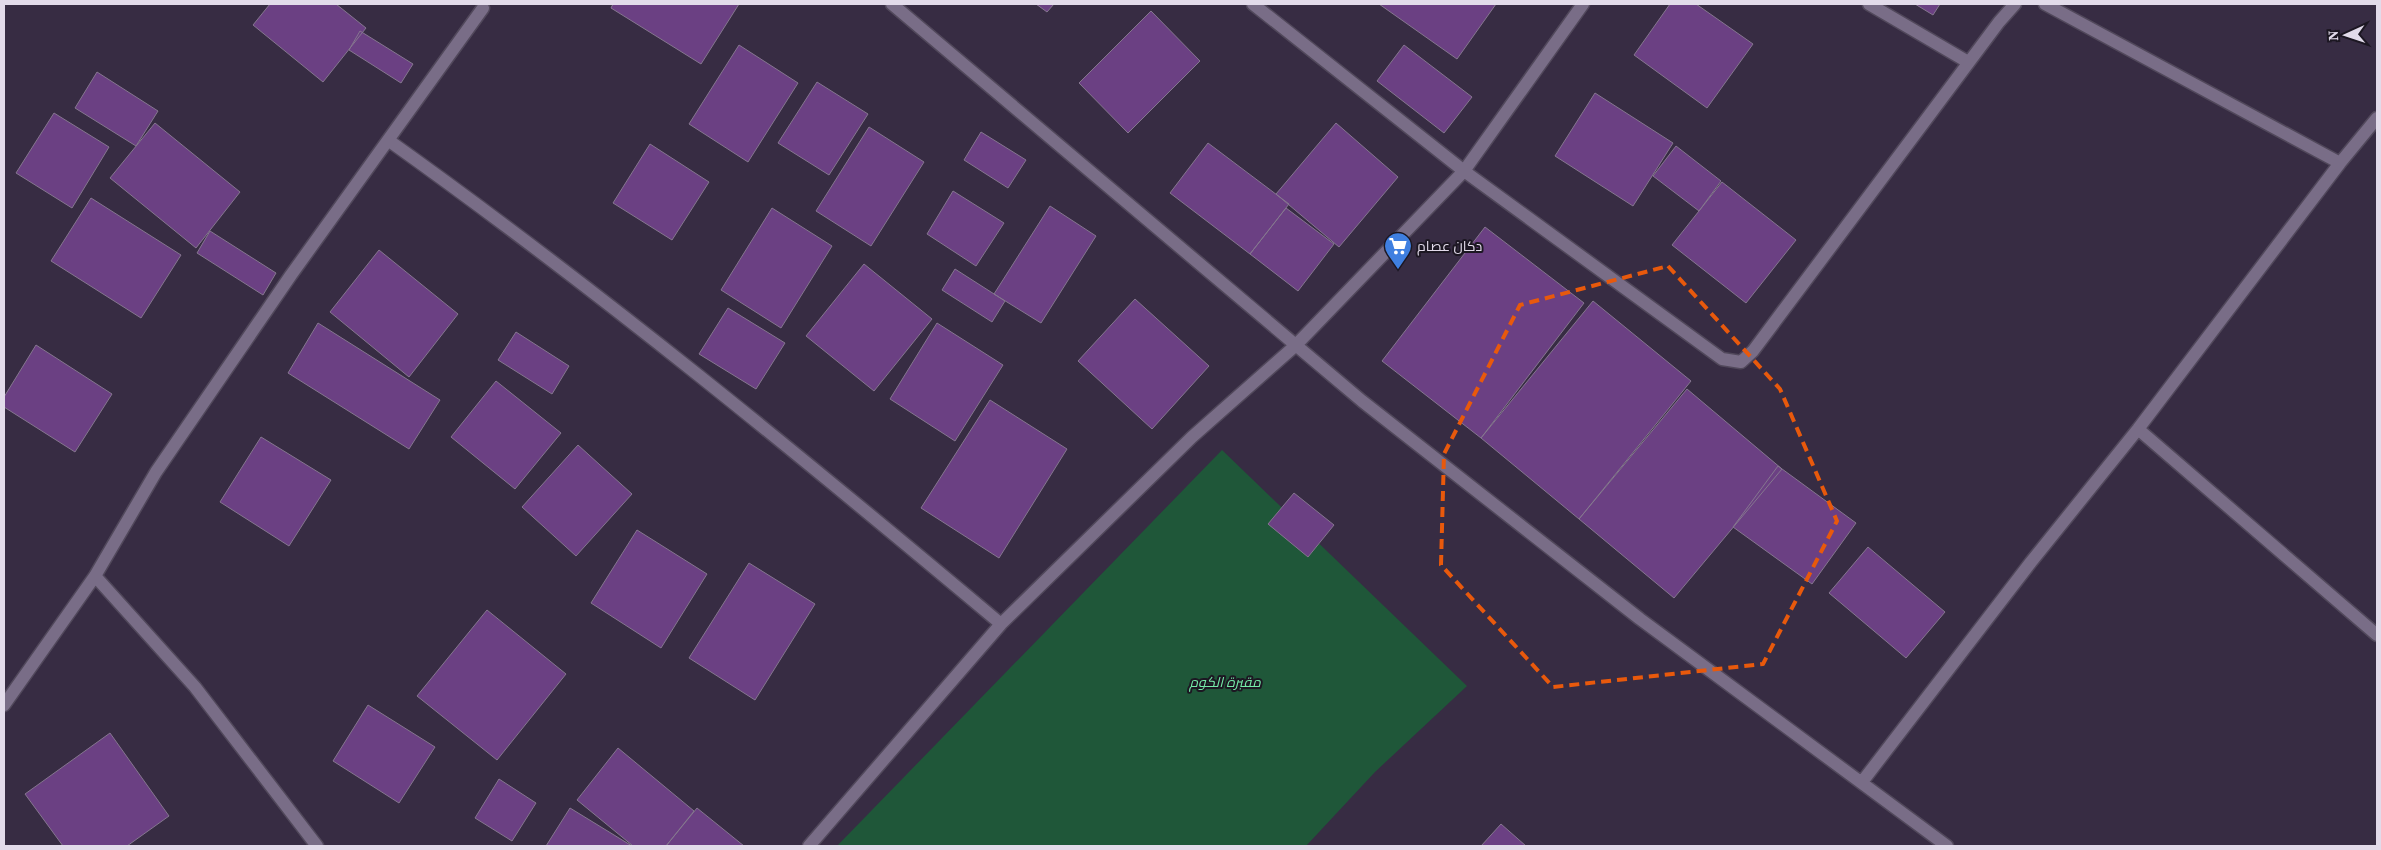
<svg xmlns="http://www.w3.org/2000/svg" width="2381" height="850" viewBox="0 0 2381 850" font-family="'Source Serif 4',Cairo,serif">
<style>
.green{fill:#1f5739}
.building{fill:#6b4083;stroke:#85768f}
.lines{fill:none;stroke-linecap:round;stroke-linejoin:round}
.street-casing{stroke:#51485b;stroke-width:15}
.street{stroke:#796d87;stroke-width:12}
.marked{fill:none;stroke:#e8590c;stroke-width:4;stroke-dasharray:10 6;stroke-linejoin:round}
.labels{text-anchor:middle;stroke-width:4;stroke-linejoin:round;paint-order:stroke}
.poi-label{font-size:14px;fill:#e2dbea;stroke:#1c1722;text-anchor:start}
.park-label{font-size:14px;font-style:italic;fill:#75eba8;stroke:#1c1722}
</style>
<rect width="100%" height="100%" fill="#372c43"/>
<path class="green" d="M1222,450l245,236 -92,86 -69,74h-469z"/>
<path class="building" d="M270,4h66l30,24 -43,54 -70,-57z
M613,4h126l-38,60 -90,-56z
M1036,4h18l-7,8z
M1379,4h117l-39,55z
M1670,4h26l57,40 -46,64 -73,-53z
M1915,4h25l-7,11z
M1151,11l49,50 -72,72 -49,-50z
M360,31l53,33 -12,19 -52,-33z
M739,45l59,38 -50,79 -59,-38z
M1404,45l68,52 -28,36 -67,-52z
M97,72l61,39 -22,35 -61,-38z
M817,82l51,32 -39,61 -51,-32z
M1595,93l78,50 -40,63 -78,-50z
M54,113l55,34 -37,61 -56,-35z
M155,123l85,69 -44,56 -86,-70z
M1336,123l62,54 -59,70 -63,-53z
M869,127l55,35 -53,84 -55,-35z
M981,132l45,28 -18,28 -44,-28z
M1208,143l81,61 -39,50 -80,-61z
M650,144l59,38 -37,58 -59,-37z
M1676,146l45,35 -22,30 -46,-35z
M1722,182l74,58 -50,63 -74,-58z
M953,191l51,32 -28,43 -49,-32z
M91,198l90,57 -40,63 -90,-57z
M1050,206l46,30 -55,87 -47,-29z
M772,208l60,38 -51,82 -60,-38z
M1286,208l48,36 -36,47 -48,-37z
M1485,227l99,76 -103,135 -99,-77z
M210,231l66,42 -13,22 -66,-42z
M379,250l79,64 -49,63 -79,-65z
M864,264l68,55 -58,72 -68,-55z
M955,269l50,32 -13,21 -50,-32z
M1135,299l74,67 -57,63 -74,-68z
M1593,301l98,80 -112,138 -98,-81z
M728,308l57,35 -29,46 -57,-35z
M318,323l122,77 -31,49 -121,-76z
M937,323l66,42 -48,76 -65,-42z
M516,332l53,34 -17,28 -54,-34z
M36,345l76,49 -37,58 -71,-45v-10z
M496,381l65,52 -46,56 -64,-52z
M1687,389l95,80 -108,129 -95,-79z
M990,400l77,49 -68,109 -78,-50z
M261,437l70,43 -42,66 -69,-44z
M578,445l54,49 -56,62 -54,-49z
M1778,466l78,57 -44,61 -79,-57z
M1294,493l40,32 -26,32 -40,-33z
M637,530l70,44 -46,74 -70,-45z
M1868,547l77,65 -39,46 -77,-65z
M749,563l66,41 -60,96 -66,-42z
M487,610l79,64 -69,86 -80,-64z
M368,705l67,42 -36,56 -66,-42z
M110,733l59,83 -42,30h-64l-38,-52z
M618,748l76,63 -28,35h-33l-56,-46z
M499,779l37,24 -24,38 -37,-23z
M570,808l62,38h-86z
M697,808l47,38h-78z
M1501,824l25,22h-45z"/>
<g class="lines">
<g class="street-casing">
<path id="street" d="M892,4l470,397 278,218 307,227
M1253,4l211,167 258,188 19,3 12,-11 246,-329 16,-18
M1869,4l99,58
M2045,4l295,159
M388,140c212,151 414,317 613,484
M2138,429l239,206
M95,576l100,111 122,159
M4,705l91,-129 61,-104 135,-197 192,-267
M1862,782l169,-220 107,-133 202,-266 37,-45
M809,846l192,-222 191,-187 103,-91 169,-175 119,-167"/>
</g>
<use href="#street" class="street"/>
</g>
<path class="marked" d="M1668,266l112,123 57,132 -74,143 -210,23 -112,-122 3,-111 76,-149z"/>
<defs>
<g id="supermarket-pin" transform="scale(1.4375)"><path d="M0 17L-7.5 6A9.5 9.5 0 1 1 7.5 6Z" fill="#3f7fe0" stroke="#1c1722"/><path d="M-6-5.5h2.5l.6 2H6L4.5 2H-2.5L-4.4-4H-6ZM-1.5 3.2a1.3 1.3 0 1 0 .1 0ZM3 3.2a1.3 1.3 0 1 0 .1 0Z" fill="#fff"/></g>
</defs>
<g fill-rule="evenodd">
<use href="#supermarket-pin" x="1398" y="246"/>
</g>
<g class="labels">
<g class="poi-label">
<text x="1417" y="251">دكان عصام</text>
</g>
<g class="park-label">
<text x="1225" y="687">مقبرة الكوم</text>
</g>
</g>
<rect width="2381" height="850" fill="none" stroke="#e2dbea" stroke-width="10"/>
<g transform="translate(2346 35) rotate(267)" stroke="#1c1722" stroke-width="4" paint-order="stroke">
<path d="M0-4L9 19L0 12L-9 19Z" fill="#e2dbea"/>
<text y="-8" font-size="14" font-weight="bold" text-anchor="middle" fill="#e2dbea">N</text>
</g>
</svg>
